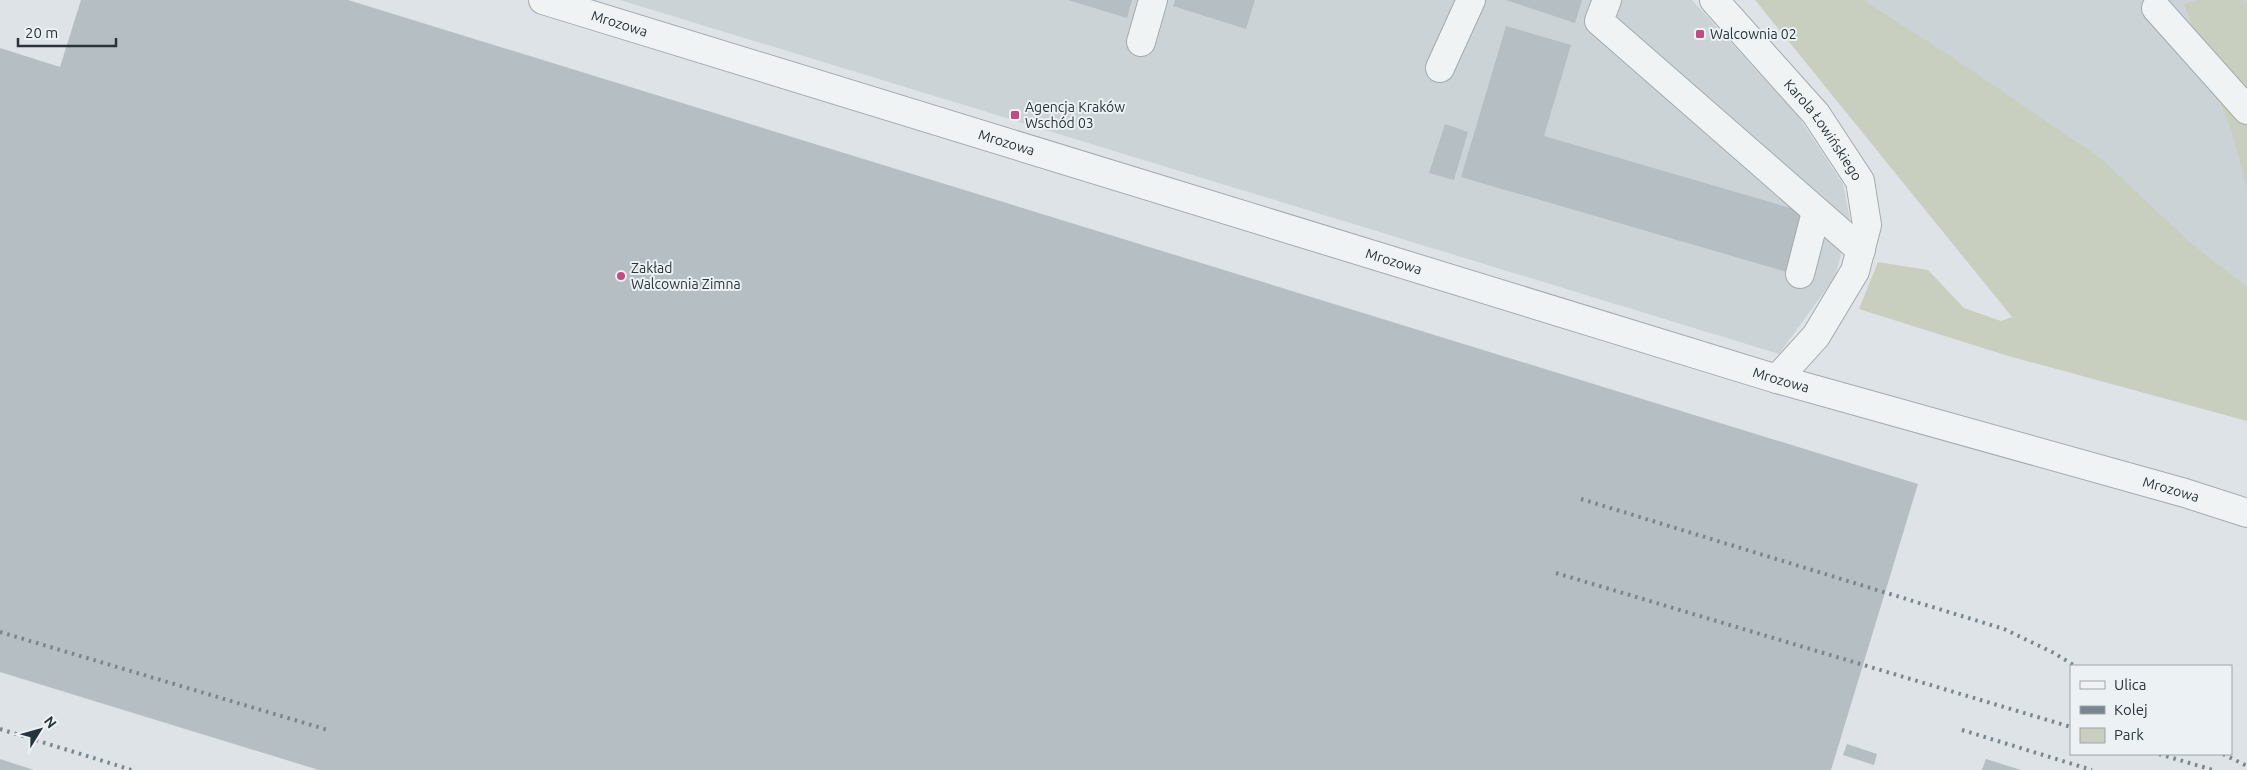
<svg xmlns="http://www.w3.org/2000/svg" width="2247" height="770" viewBox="0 0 2247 770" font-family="Ubuntu,sans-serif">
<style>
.built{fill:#cbd3d7}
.green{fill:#c8cfbf}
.building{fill:#b5bec2}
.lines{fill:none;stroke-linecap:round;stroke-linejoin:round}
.minor-casing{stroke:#a3abaf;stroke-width:30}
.minor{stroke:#eff3f4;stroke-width:28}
.rail{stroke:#78878e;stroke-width:4;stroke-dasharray:2.5 5;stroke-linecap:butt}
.poi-dot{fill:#c24b80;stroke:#ecf1f4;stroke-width:2}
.labels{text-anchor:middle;stroke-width:4;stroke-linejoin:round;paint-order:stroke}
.street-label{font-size:14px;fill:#28343b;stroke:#ecf1f4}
.poi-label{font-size:14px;fill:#28343b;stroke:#ecf1f4;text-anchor:start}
</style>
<rect width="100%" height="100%" fill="#dde3e6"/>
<path class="built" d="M620,0h1072l106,116 45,68 7,36 -15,57 -56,77z
M1796,0h451v325z"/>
<path class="green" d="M1755,0h108l89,57 148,101 92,86 55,43v134l-242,-66 -146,-46 19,-47 50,8 36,38 37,13 11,-4z
M2199,0h42l6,3v185l-14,-52 -49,-132z"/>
<path class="building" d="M81,0h267l1570,484 -87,286h-1512l-319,-98v-624l60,19z
M1068,0h64l-5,18z
M1175,0h80l-9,29 -73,-23z
M1506,0h76l-7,23z
M1506,26l65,19 -27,91 260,76 -17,60 -326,-95z
M1445,124l23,8 -14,48 -25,-7z
M1847,744l30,10 -3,11 -31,-10z
M0,759l34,11h-34z
M1986,759l35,11h-39z"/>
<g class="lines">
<g class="minor-casing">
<g id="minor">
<path id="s1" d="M543,0l1234,379 408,114 62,20"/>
<path d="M1607,0l-8,21 262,229"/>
<path id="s2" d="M1714,0l102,114 44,67 7,44 -12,46 -39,65 -39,43"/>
<path d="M2156,8l91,102"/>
<path d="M1141,42l12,-42"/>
<path d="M1440,68l31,-68"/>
<path d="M1800,274l16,-62"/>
</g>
</g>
<use href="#minor" class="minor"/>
<path class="rail" d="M1581,499l423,130 50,24 21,13
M1556,573l515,154
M0,632l328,98
M0,729l132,41
M1962,730l130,40
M2159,754l54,16
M2223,754l24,12"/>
</g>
<g class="poi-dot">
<rect x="1695" y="29" width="10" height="10" rx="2.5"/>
<rect x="1010" y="110" width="10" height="10" rx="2.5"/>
<circle cx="621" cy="276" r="5"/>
</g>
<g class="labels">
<g class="street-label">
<text dy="5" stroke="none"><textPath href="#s1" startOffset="80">Mrozowa</textPath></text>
<text dy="5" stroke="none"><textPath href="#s2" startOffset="170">Karola Łowińskiego</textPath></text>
<text dy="5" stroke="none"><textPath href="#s1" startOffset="485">Mrozowa</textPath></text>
<text dy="5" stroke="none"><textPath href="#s1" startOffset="890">Mrozowa</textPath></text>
<text dy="5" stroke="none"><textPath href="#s1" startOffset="1295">Mrozowa</textPath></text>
<text dy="5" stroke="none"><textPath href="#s1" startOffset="1700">Mrozowa</textPath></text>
</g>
<g class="poi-label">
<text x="1710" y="39">Walcownia 02</text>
<text x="1025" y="112">Agencja Kraków<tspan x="1025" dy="16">Wschód 03</tspan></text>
<text x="631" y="273">Zakład<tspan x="631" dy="16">Walcownia Zimna</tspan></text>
</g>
</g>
<rect x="2070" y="665" width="162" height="90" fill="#ecf1f4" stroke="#9ea5aa"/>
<rect x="2080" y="681" width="25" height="8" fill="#eff3f4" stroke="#9ea5aa"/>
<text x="2114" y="690" font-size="15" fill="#28343b">Ulica</text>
<rect x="2080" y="706" width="25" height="8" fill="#78878e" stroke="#9ea5aa"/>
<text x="2114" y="715" font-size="15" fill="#28343b">Kolej</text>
<rect x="2080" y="728" width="25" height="15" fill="#c8cfbf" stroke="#9ea5aa"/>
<text x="2114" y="740" font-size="15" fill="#28343b">Park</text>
<g transform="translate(40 730) rotate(53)" stroke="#ecf1f4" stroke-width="4" paint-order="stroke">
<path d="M0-4L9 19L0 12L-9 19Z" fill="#28343b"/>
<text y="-8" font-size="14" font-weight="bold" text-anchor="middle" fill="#28343b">N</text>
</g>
<path d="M18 38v8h98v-8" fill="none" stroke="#28343b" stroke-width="2.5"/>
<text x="25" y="38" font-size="15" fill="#28343b" stroke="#ecf1f4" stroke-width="4" paint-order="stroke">20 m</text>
</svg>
